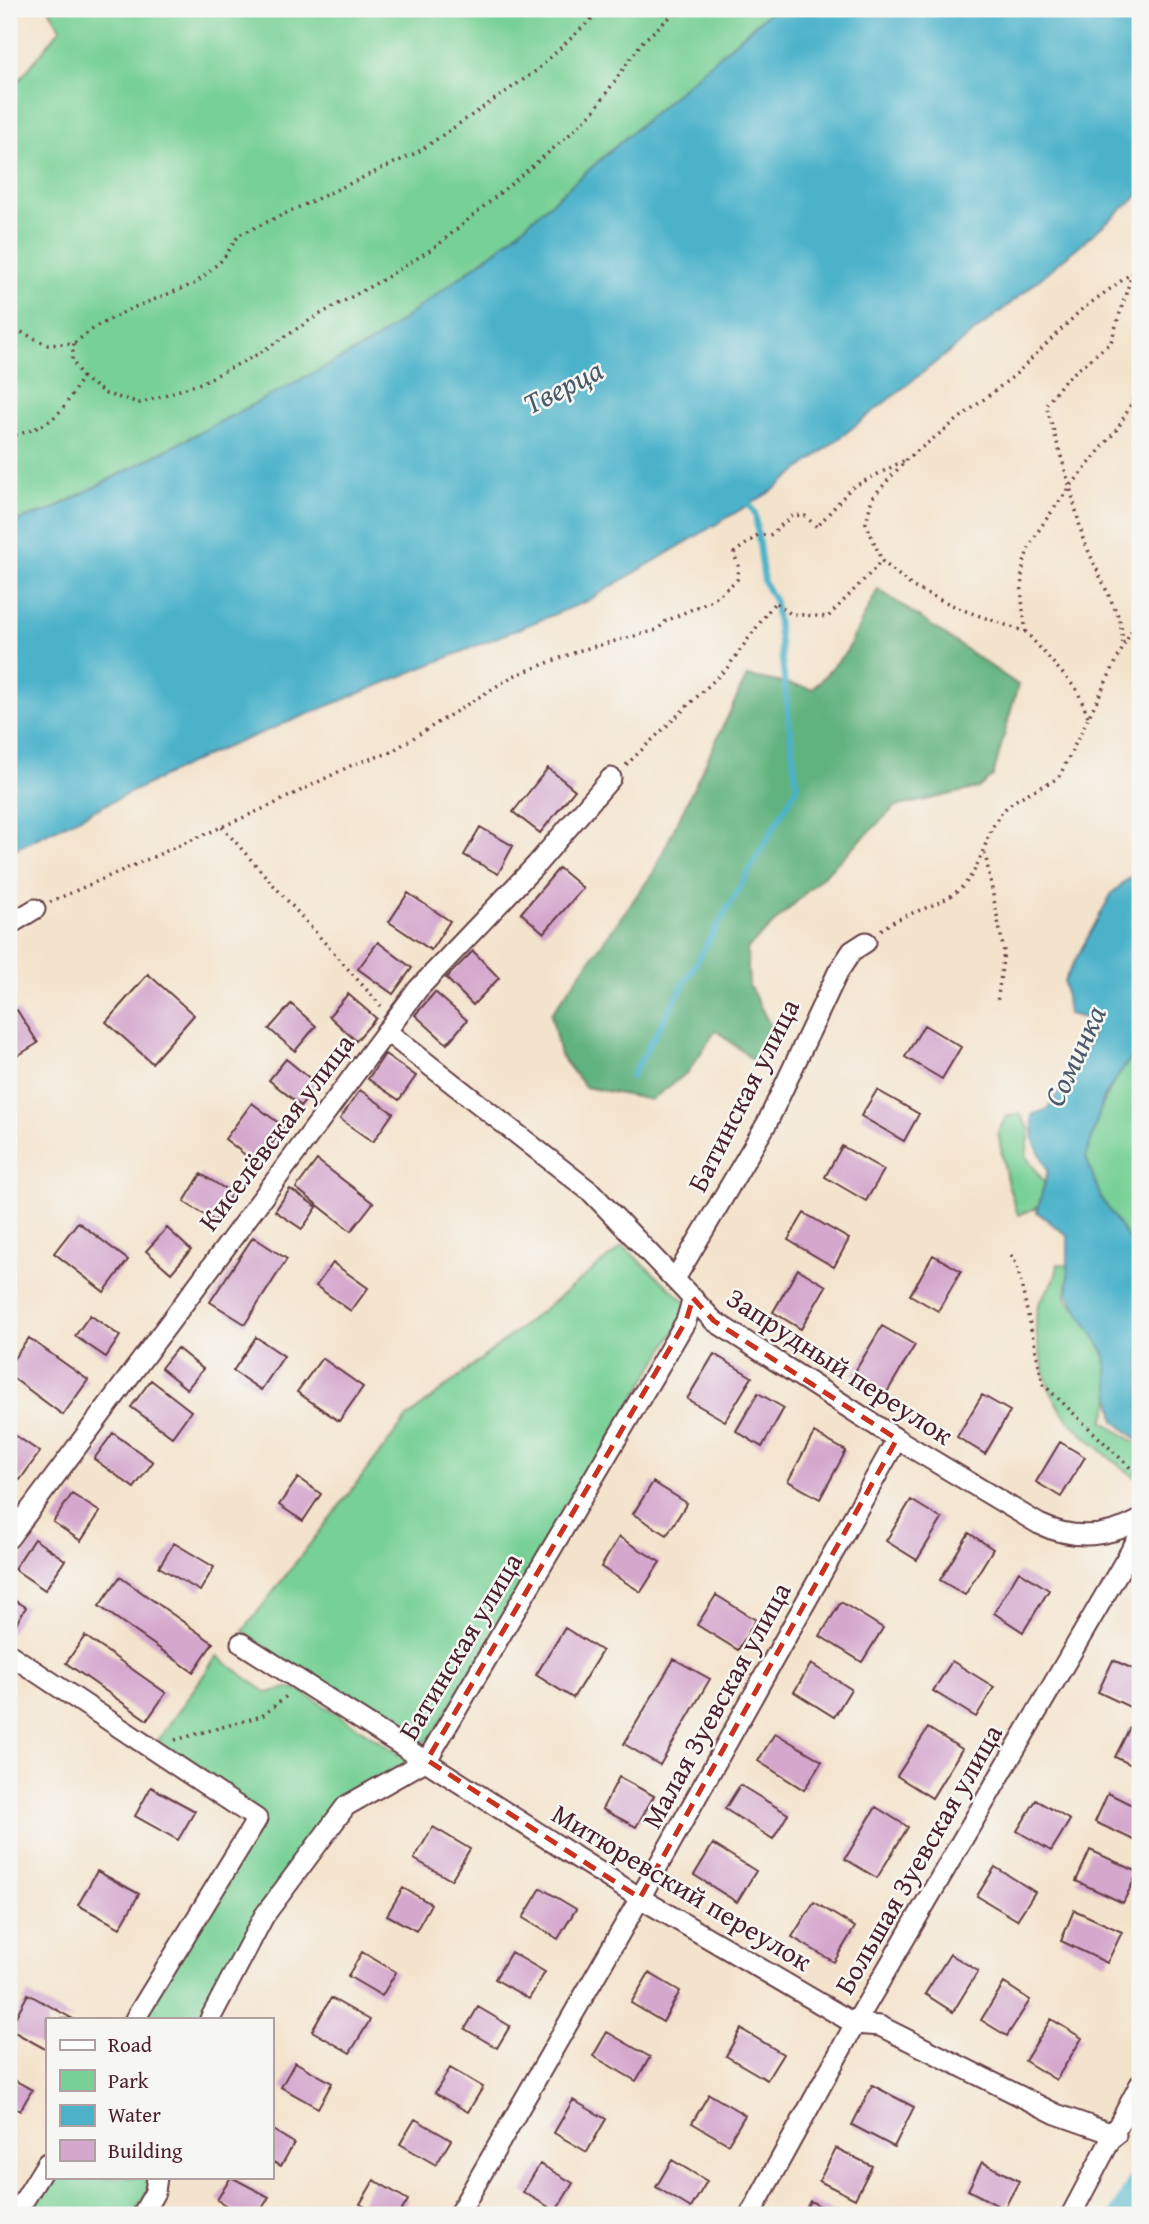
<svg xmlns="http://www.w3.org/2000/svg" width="1149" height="2224" viewBox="0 0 1149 2224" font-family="'Gentium Book Plus',serif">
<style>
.green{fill:#77d095;stroke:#607860;stroke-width:2}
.forest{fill:#61b27e;stroke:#566854;stroke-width:2}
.water{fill:#4bb2ca;stroke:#4a687a;stroke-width:2}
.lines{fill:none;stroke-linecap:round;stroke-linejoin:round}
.stream{stroke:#4bb2ca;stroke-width:6}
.canal{stroke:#4bb2ca;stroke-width:21}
.building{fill:#d4a7cd}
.minor-casing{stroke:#643c43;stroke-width:23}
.path{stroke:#643c43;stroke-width:3.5;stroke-dasharray:2 5;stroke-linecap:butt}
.minor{stroke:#fff;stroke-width:19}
.marked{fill:none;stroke:#c8321e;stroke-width:5;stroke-dasharray:14 9;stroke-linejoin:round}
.labels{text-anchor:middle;stroke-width:5;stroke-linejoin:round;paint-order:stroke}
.street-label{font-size:28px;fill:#4a1f2b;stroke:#f6f6f2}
.water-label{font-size:30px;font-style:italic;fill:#4a5a6b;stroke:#f6f6f2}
</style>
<rect width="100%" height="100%" fill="#f6f6f2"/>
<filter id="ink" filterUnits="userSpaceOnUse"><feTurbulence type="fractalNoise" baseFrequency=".0143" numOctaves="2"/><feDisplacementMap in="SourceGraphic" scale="14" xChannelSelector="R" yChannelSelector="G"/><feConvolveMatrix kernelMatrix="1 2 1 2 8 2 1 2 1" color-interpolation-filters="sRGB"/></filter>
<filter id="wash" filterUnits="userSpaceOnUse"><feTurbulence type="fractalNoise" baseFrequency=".00686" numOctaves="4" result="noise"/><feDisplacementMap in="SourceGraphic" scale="28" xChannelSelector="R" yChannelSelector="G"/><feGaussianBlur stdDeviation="1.57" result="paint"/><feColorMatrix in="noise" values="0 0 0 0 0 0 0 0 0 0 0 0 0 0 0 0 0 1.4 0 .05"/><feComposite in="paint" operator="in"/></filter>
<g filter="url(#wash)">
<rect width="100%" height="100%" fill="#f4e3cc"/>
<path class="green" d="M49,9h724l-275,240 -127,95 -322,167 -40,12v-430l52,-65z
M1140,1045v205c-21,-14 -50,-66 -54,-91 -3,-20 37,-104 54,-114z
M1020,1114l10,16 -4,26 25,36 -15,16 -18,7 -11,-34 -9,-49 8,-15z
M623,1246l63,56 -4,17 -250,417 -16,13 -123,-77 -50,-41 164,-213z
M1058,1264l11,1 -3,33c33,31 60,78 37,123l37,25v34c-18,-10 -68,-53 -80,-71 -14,-20 -29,-79 -22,-103 7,-20 17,-16 20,-42z
M217,1656l50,37 20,-5 14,3 109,70 -69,40 -137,218h-62l121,-199 -104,-68v-13z
M47,2177h103l-4,17 -12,21h-112z"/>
<path class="forest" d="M878,589l140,96 -25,91 -15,12 -83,19 -148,142 2,36 24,46 -19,30 -38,-31 -28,42 -37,28 -66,-13 -25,-32 -9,-41 102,-141 94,-197 66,13 33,-37z"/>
<path class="water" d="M773,9h367v185l-125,106 -243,191 -185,110 -380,154 -198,97v-329l40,-12 322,-168 127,-94z
M1140,869v176l-35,50 -19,62 15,41 31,46 8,6v192l-25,-21 -11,-69 -36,-58v-58l-31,-24 11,-42 -14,-29 -2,-26 16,-6 37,-55 12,-33 -29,-7 -4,-33 48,-88z"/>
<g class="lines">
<path class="stream" d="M631,1077l166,-290 -22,-185 -11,-20 -9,-69 -11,-15"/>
<path class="canal" d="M1121,2215l19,-37"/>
</g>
<g id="blocks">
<path class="building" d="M548,768l27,22 -35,43 -27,-21z
M480,827l33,19 -15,28 -34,-19z
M559,868l24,20 -39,45 -23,-20z
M408,893l42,28 -19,29 -42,-28z
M378,942l34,26 -19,26 -35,-25z
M473,951l26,27 -26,27 -27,-27z
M148,974l46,41 -42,48 -46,-41z
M435,992l32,28 -20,24 -32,-29z
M348,994l28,24 -20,23 -27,-25z
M291,1004l25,22 -21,25 -26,-22z
M17,1010l21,33 -29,18v-46z
M924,1025l37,22 -19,32 -37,-22z
M385,1054l31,22 -17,24 -31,-21z
M286,1059l32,26 -17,21 -32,-26z
M360,1090l33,23 -20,29 -33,-23z
M877,1090l42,24 -15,27 -43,-25z
M252,1103l32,24 -27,37 -32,-25z
M842,1146l42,24 -18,31 -41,-24z
M317,1160l56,43 -22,28 -55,-43z
M201,1174l31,19 -17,28 -31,-19z
M290,1189l27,18 -15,22 -27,-18z
M804,1213l45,26 -15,28 -46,-27z
M78,1222l50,38 -24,32 -50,-39z
M167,1228l24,22 -20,23 -25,-22z
M253,1237l34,22 -42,65 -35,-22z
M933,1255l28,16 -23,40 -28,-16z
M333,1263l35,25 -17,23 -35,-25z
M798,1269l28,17 -25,43 -28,-17z
M90,1315l30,21 -14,21 -31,-21z
M882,1326l33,19 -29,49 -33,-19z
M256,1337l28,19 -23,34 -28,-19z
M29,1338l59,42 -25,35 -54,-40v-10z
M177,1348l26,21 -16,20 -26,-21z
M714,1354l38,23 -27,44 -38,-22z
M322,1358l41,29 -24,34 -42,-29z
M151,1380l40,31 -19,26 -41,-30z
M758,1393l26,15 -22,39 -26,-16z
M982,1395l28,16 -25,43 -28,-17z
M9,1431l31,21 -20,28 -11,-7z
M113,1433l40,29 -19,26 -40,-29z
M814,1433l32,18 -26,48 -32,-18z
M1060,1442l25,15 -24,40 -25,-15z
M298,1478l23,16 -18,27 -24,-16z
M653,1482l34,21 -20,32 -34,-21z
M72,1494l28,18 -19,29 -28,-19z
M911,1500l31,19 -25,41 -31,-19z
M969,1533l24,16 -28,46 -25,-15z
M619,1537l41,25 -19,30 -40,-25z
M34,1539l31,21 -20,30 -31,-21z
M174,1543l40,24 -14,24 -41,-24z
M1019,1571l30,19 -26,42 -29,-19z
M120,1577l93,66 -20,29 -94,-66z
M716,1595l40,25 -18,30 -41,-25z
M9,1597l17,10 -15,25 -2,-1z
M841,1602l42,26 -21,34 -42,-26z
M565,1628l37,23 -29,47 -37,-23z
M85,1636l81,57 -19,27 -81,-57z
M674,1659l36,20 -50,86 -36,-21z
M1113,1660l27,12v29l-4,9 -38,-18z
M952,1661l42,26 -18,30 -43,-26z
M811,1664l40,25 -17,28 -40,-25z
M1130,1727l10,5v37l-25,-12z
M928,1728l34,21 -30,49 -35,-22z
M775,1733l47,28 -18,29 -46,-29z
M619,1777l35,19 -18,31 -34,-18z
M740,1785l48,29 -15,25 -48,-30z
M151,1787l44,24 -17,29 -43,-24z
M1108,1793l32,16v34l-45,-21z
M1036,1800l34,20 -19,31 -34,-20z
M876,1807l32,20 -31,51 -32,-19z
M433,1827l37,22 -19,31 -37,-21z
M713,1844l43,27 -19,31 -43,-27z
M1090,1850l48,22 -15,31 -47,-22z
M995,1867l40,25 -18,28 -40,-24z
M97,1871l42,23 -19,34 -42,-23z
M403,1888l28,16 -15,27 -29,-16z
M541,1888l35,21 -18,30 -35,-21z
M814,1902l41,25 -21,35 -42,-25z
M1074,1910l48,22 -15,31 -46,-22z
M362,1952l34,20 -14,24 -34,-20z
M511,1952l34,20 -16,27 -34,-20z
M950,1954l28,17 -25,41 -28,-18z
M649,1973l31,18 -17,31 -32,-19z
M1004,1983l26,17 -23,36 -26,-16z
M28,1994l45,25h-26v31l-38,-21z
M331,1998l39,22 -20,33 -38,-22z
M478,2007l32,19 -13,22 -32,-19z
M1051,2019l31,19 -26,42 -31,-19z
M741,2029l42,25 -16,26 -41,-24z
M607,2032l43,25 -14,24 -43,-25z
M295,2062l37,21 -14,25 -37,-21z
M450,2068l33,19 -15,25 -33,-19z
M9,2077l23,13 -12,21 -11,-6z
M872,2085l42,22 -20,40 -42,-22z
M709,2094l36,21 -17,29 -36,-21z
M573,2100l33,19 -19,33 -33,-19z
M415,2119l36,21 -15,25 -36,-21z
M271,2129l23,14 -13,23 -10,-5z
M836,2148l36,18 -17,33 -36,-18z
M672,2160l35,21 -16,27 -35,-21z
M982,2162l37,19 -15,28 -36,-19z
M540,2164l33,19 -17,28 -33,-19z
M231,2177l38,20 -11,18h-16l-25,-15z
M374,2180l34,20 -9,15h-20l-19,-11z
M810,2201l29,14h-36z"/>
</g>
</g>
<g filter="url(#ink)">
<use href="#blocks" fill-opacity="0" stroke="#643c43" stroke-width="2"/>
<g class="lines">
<g class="minor-casing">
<path id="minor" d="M9,925l26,-16
M386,1031l206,162 122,128 183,118 142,85c34,16 68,14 101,-4
M675,1279l92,-156 71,-151 14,-21 14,-9
M9,1538l409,-549 118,-124 75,-87
M241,1643l399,255 215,126 25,2 176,88 60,21
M9,1654l248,165 -122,200
M210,2019l54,-103 82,-110 81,-46 259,-439 7,-23
M15,2215l32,-52
M142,2215l13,-23 2,-15
M458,2215l182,-317 257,-459
M750,2215l105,-191 285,-489
M1071,2215l69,-131"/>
</g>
<path class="path" d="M9,326l39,19 26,-2 23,-17 33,-17 66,-26 27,-24 16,-24 179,-83 118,-81 66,-62
M82,377l24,17 34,9 61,-20 57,-29 57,-37 69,-38 54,-34 130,-109 26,-25 48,-69 37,-33
M9,437c44,-12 51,-20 73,-60l-10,-17 2,-17
M1026,632c-12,-77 0,-85 44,-145l-24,-82 18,-24 47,-39 21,-68
M1123,643l-3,-23 -37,-81 -13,-52 48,-59 22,-40
M1088,716l-11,-26 -51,-58 -63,-22 -50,-23 -31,-26 -16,-38 6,-25 35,-39 108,-84 66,-65 51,-37 8,-1
M626,765l101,-97 48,-66 16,12 37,3 53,-55
M222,827l159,179
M985,853l19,99 -7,51
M50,902l224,-98 80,-40 35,-11 124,-77 68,-26 76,-20 9,-9 46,-21 25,-20 2,-12 -5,-15 24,-18h12l23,-20 12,1 12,11 34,-39 56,-29
M881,930c24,-20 59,-21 81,-43 19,-19 22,-46 35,-68 14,-23 41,-28 62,-42l81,-164
M1011,1255l6,10 26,119 97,93
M175,1740l87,-24 27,-22"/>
<use href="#minor" class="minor"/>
</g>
</g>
<path class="marked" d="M693,1298l21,23 183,118 -257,459 -213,-138 259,-439z"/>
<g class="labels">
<g class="street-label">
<text transform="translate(743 1095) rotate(-63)" y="10">Батинская улица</text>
<text transform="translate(276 1132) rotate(-53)" y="10">Киселёвская улица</text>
<text transform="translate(840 1366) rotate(33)" y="10">Запрудный переулок</text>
<text transform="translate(460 1646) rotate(-59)" y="10">Батинская улица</text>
<text transform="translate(716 1705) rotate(-61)" y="10">Малая Зуевская улица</text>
<text transform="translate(918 1859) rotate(-60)" y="10">Большая Зуевская улица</text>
<text transform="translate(682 1887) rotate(31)" y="10">Митюревский переулок</text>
</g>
<g class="water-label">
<text transform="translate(563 387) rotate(-27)" y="10">Тверца</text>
<text transform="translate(1075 1056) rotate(-65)" y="10">Соминка</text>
</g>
</g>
<rect width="1149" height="2224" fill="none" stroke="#f6f6f2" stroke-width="35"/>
<rect x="46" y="2018" width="228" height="161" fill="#f6f6f2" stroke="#b1a0a2" stroke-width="2"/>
<rect x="60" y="2040" width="35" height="10" fill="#ffffff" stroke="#b1a0a2" stroke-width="2"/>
<text x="108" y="2052" font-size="21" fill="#4a1f2b">Road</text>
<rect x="60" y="2070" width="35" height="21" fill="#77d095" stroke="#b1a0a2" stroke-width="2"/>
<text x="108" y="2088" font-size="21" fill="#4a1f2b">Park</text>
<rect x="60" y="2105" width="35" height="21" fill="#4bb2ca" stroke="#b1a0a2" stroke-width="2"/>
<text x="108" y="2122" font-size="21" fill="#4a1f2b">Water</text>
<rect x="60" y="2140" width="35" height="21" fill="#d4a7cd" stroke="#b1a0a2" stroke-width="2"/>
<text x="108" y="2158" font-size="21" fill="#4a1f2b">Building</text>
</svg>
